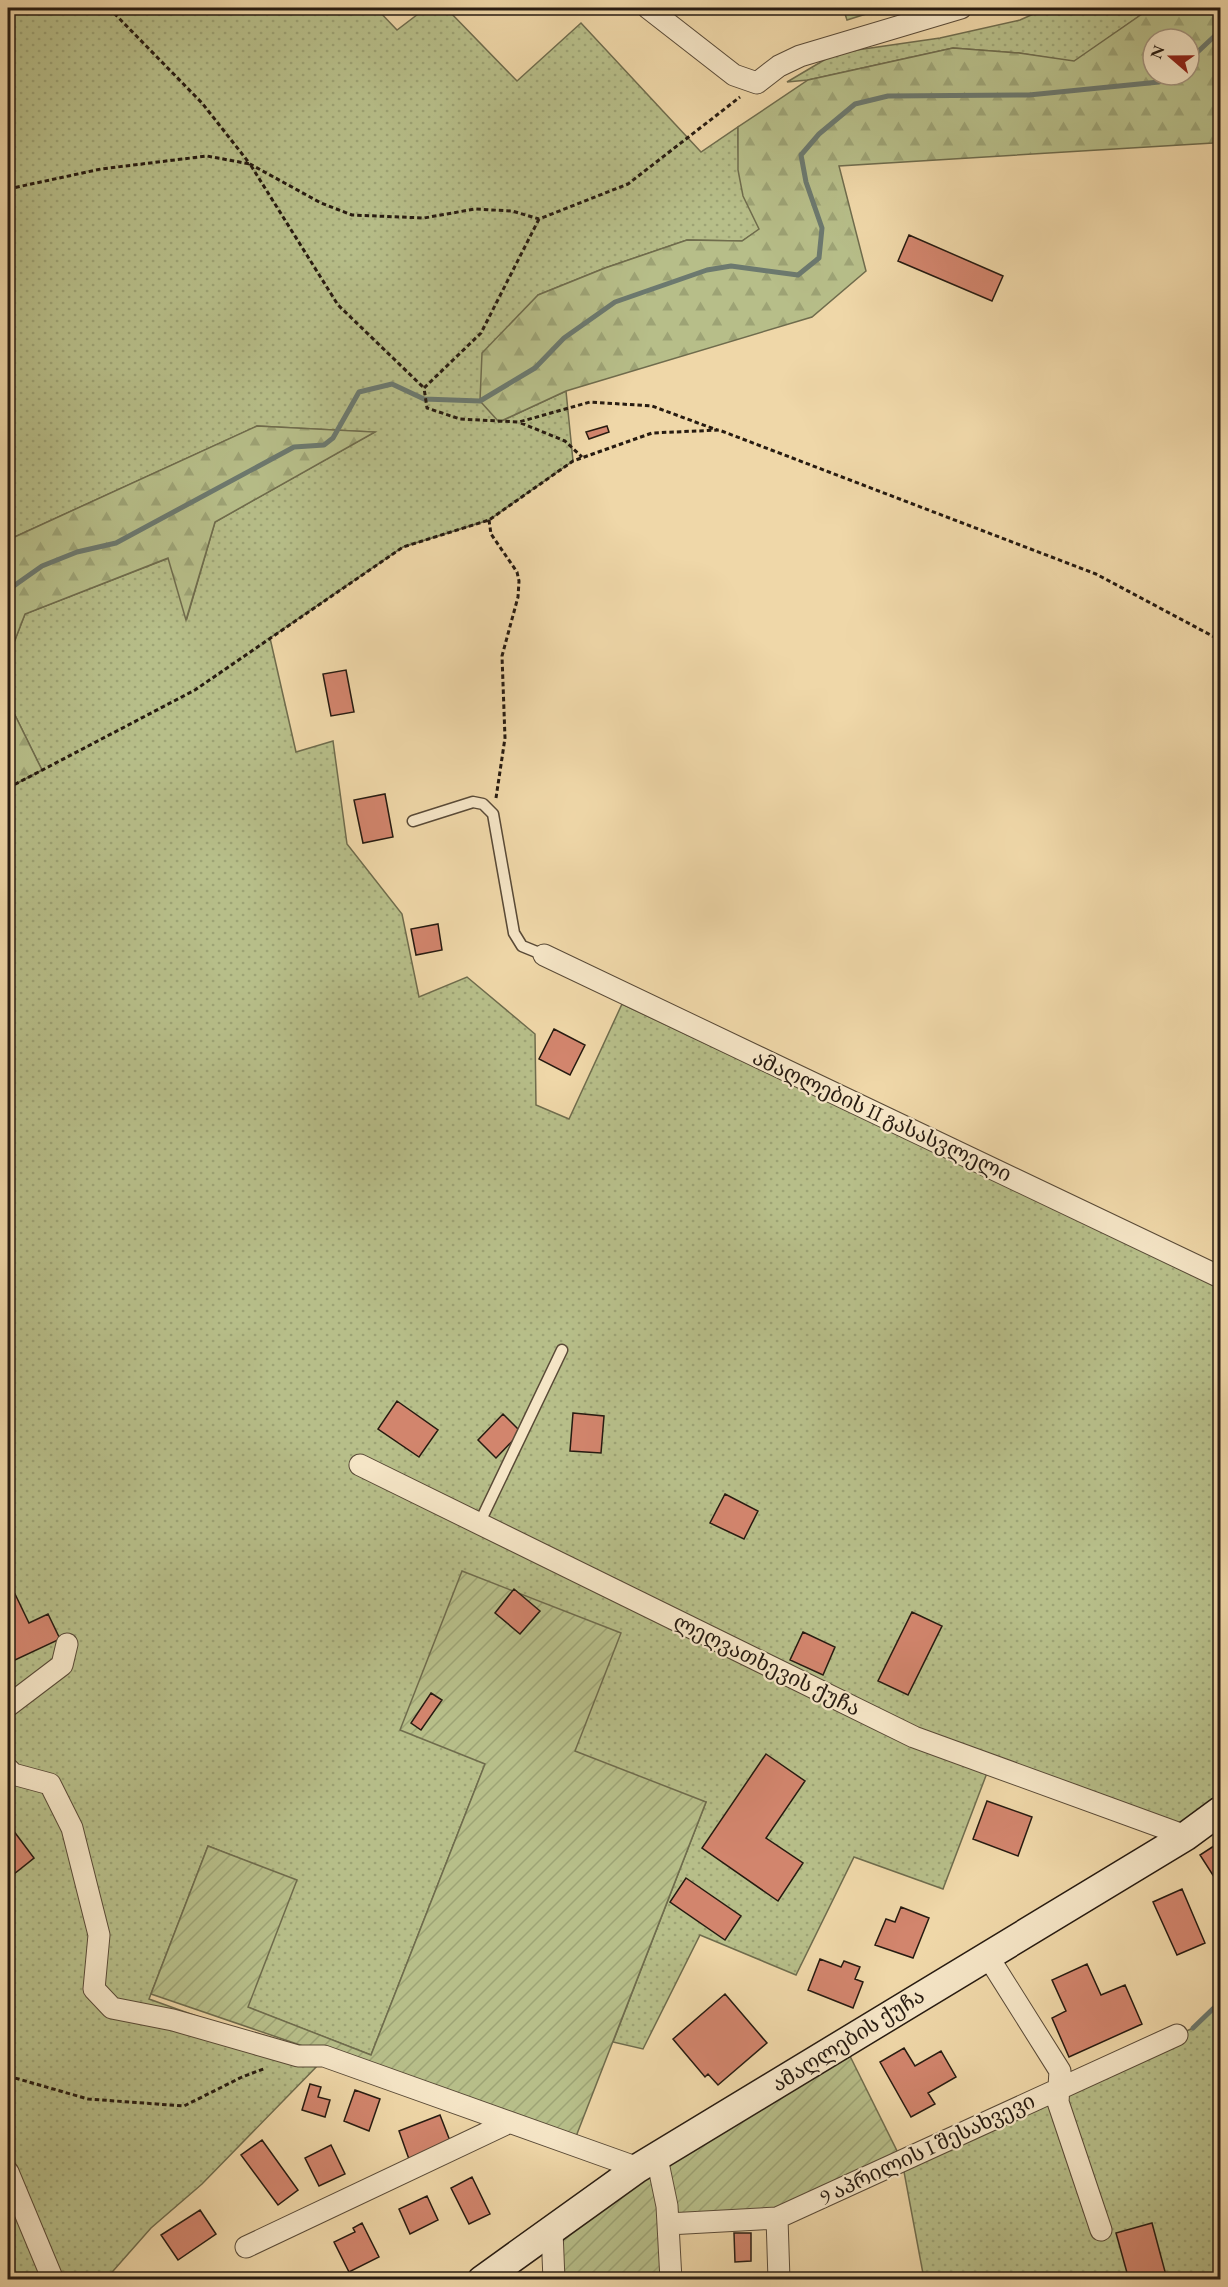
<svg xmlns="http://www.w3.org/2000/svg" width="1228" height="2287" viewBox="0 0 1228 2287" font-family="'EB Garamond','Noto Serif Georgian',serif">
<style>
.grass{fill:url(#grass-dots);stroke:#6f6c4d;stroke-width:1.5}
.forest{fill:url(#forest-firs);stroke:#6f6c4d;stroke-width:1.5;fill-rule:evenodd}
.park{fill:#b7be89;stroke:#6f6c4d;stroke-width:1.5}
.garden{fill:url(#garden-furrows);stroke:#6f6c4d;stroke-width:1.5}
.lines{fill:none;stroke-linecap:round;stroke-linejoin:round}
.stream{stroke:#6c796f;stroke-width:5}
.building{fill:#d2856d;stroke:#271b11;stroke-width:1.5}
.lane-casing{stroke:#594a37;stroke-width:13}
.street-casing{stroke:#594a37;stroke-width:23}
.secondary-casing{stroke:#271b11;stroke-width:31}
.path{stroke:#271b11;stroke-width:3;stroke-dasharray:4.5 3;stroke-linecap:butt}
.lane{stroke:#f5e5c6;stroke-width:10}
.street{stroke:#f5e5c6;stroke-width:21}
.secondary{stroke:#f5e5c6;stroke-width:28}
.labels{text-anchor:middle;stroke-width:4.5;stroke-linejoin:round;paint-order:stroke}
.street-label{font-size:21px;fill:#271b11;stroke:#f5e5c6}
</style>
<defs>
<pattern id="grass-dots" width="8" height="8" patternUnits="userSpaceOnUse" patternTransform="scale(1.5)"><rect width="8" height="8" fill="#b7be89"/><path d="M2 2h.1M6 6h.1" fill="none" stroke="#9da375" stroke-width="1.8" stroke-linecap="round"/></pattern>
<pattern id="forest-firs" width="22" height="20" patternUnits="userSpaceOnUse" patternTransform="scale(1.5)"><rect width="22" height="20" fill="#b7be89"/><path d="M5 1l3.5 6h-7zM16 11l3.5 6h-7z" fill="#9da375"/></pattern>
<pattern id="garden-furrows" width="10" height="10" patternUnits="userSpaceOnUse" patternTransform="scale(1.5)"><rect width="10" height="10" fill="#b7be89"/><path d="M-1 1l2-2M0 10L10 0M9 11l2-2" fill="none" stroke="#9da375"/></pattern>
</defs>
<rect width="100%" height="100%" fill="#efd7a8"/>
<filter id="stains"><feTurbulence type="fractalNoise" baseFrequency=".00333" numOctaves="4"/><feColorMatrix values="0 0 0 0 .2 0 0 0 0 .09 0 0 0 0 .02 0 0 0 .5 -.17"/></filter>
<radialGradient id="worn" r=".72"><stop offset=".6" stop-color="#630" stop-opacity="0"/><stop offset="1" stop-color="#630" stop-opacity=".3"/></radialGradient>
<path class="grass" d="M8,8h368l21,22 29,-22h20l71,73 64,-58 120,129 37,-25c0,45 1,62 22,102l-18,12 -55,-1 -82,28 -67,27 -39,127 67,-31 7,70 -84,59 -86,27 -133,91 26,114 37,-11 14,103 55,70 17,83 48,-20 68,57 1,71 33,14 53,-115 598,283v524l-34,25 -196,-71 -47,124 -89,-32 -58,118 -96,-40 -57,114 -30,-7 93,-240 -221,-38 -114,291 -124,-48 49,-126 -88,-35 -59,153 173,62 -120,123 -51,44 -45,51h-98v-1491l34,-18 -34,-69v-43l17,-44 144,-56 18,60 28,-96 159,-90 -117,-6 -249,114z
M1047,8h99l-4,6 -68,48 -55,-9 -66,-5 -145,32 -21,2 49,-29 104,-15 80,-18z
M1220,2002v277h-296l-22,-118 291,-133z"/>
<path class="forest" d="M1146,8h74v128l-7,7 -374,23 27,105 -54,46 -246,74 -67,31 -19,-21 2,-48 56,-58 67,-27 82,-28 55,1 17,-12 -16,-33 -5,-26v-43l70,-47 145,-32 66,5 55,8 68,-47zM1153,39h36v36h-36z
M257,426l118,6 -160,90 -29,98 -18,-62 -143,56 -17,44v-118z
M8,701l34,69 -34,18z"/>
<path class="park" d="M843,8h42l-38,12z"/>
<path class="garden" d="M462,1571l159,62 -46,118 131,51 -131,337 -424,-145 57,-148 89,34 -49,127 123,48 114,-291 -85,-34z
M843,2042l59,119 -125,57 -109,6 3,55h-117l11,-57z"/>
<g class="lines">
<path class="stream" d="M1189,60l31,-29
M8,590l34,-24 35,-14 39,-9 178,-96 30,-2 9,-7 26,-46 33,-8 32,15 56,2 55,-33 29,-30 51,-36 92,-32 24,-4 67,9 21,-17 3,-30 -16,-46 -5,-27 18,-21 36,-30 33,-8 141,-1 130,-13 9,-7
M1193,2028l27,-26"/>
</g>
<path class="building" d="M909,235l94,41 -11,25 -94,-40z
M607,426l2,6 -20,7 -3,-7z
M346,670l8,42 -23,4 -8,-42z
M385,794l8,43 -30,6 -9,-43z
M438,924l4,26 -26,5 -5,-26z
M554,1029l31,16 -15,30 -31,-16z
M397,1401l41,29 -19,27 -41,-28z
M573,1413l31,3 -3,37 -31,-2z
M503,1414l18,18 -25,26 -18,-18z
M725,1494l33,17 -14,28 -34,-16z
M514,1589l26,22 -20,23 -25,-21z
M15,1594l14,29 19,-9 12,25 -45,21 -7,-15v-47z
M912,1612l30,14 -34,69 -30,-14z
M803,1632l32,15 -12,28 -33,-15z
M431,1693l11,7 -21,30 -10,-7z
M766,1754l39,27 -39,57 37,25 -25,38 -76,-53z
M987,1801l45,16 -14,39 -45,-17z
M10,1826l24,32 -25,20 -1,-50z
M1220,1842v35l-4,3 -16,-25z
M686,1878l55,38 -16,24 -55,-38z
M1182,1889l23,54 -28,12 -24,-53z
M901,1907l28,11 -16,40 -38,-13 11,-26 9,3z
M820,1959l21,8 3,-6 16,6 -5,12 8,3 -10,26 -45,-18z
M1087,1964l14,31 24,-10 17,39 -73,33 -17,-39 14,-7 -14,-31z
M725,1994l42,49 -49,42 -10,-11 -3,3 -32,-38z
M904,2048l11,18 26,-15 15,26 -28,16 7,11 -24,13 -31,-55z
M310,2084l11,3 -3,10 12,3 -5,17 -23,-7z
M355,2090l25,9 -11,32 -25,-10z
M440,2115l12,31 -42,16 -11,-31z
M262,2140l36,50 -20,15 -37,-50z
M331,2145l14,29 -26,12 -14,-28z
M472,2177l18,37 -21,10 -18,-36z
M427,2196l11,24 -28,14 -11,-25z
M200,2210l16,24 -38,26 -17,-25z
M362,2223l17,34 -30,15 -15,-30 21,-10 -2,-4z
M1152,2223l15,56 -38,1 -13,-47z
M734,2233h17v28l-16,1z"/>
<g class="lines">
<g class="lane-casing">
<path id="lane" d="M413,821l60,-19 10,2 10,10 21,119 8,13 22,9
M479,1524l83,-174"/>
</g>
<g class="street-casing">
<path id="street" d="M648,8l86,67 23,8 22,-17 21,-10 161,-48
M544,955l676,322
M360,1465l554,272 272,99
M8,1706l54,-41 5,-21
M8,1769l5,5 37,10 22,44 27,107 -5,54 18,19 61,12 125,36h26l314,112
M987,1955l73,116 -2,31 43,128
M657,2158l10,48 4,74
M8,2172l45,108
M777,2218l2,62
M668,2224l109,-6 400,-183
M552,2231l2,49
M246,2247l262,-124"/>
</g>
<g class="secondary-casing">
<path id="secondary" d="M482,2280l156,-112 548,-332 34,-25"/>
</g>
<path class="path" d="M109,8l93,95 48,61 71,39 31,12 72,3 51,-9 37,2 27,8 89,-35 112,-87
M8,189l93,-20 106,-13 43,8 88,141 86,83
M539,219l-58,114 -57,55 3,20 33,11 59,3 71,-20 62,4 65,24
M521,423l44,18 17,16
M489,520l2,14 26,38 2,9 -1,16 -16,59 3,82 -9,60
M8,788l187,-98 208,-143 86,-27 84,-59 79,-28 67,-3 377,144 124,66
M8,2076l80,23 96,7 58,-29 24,-9"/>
<use href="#lane" class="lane"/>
<use href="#street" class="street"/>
<use href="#secondary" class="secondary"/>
</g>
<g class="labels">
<g class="street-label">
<text transform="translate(882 1116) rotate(25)" y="7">ამაღლების II გასასვლელი</text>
<text transform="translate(767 1665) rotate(26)" y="7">ლეღვათხევის ქუჩა</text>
<text transform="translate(848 2040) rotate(-32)" y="7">ამაღლების ქუჩა</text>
<text transform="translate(927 2149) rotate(-25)" y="7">9 აპრილის I შესახვევი</text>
</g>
</g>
<rect width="1228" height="2287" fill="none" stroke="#efd7a8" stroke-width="30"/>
<rect x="9" y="9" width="1210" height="2269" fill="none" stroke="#271b11" stroke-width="3"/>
<rect x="15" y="15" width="1198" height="2257" fill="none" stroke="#271b11" stroke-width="1.5"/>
<g transform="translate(1171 57) rotate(290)"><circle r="28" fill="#f5e5c6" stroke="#a3947e" stroke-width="1.5"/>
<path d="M0-4.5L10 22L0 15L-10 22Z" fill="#8f2418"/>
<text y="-9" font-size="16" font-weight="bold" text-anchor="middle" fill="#271b11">N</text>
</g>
<rect width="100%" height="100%" filter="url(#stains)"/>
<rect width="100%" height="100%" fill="url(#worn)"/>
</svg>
